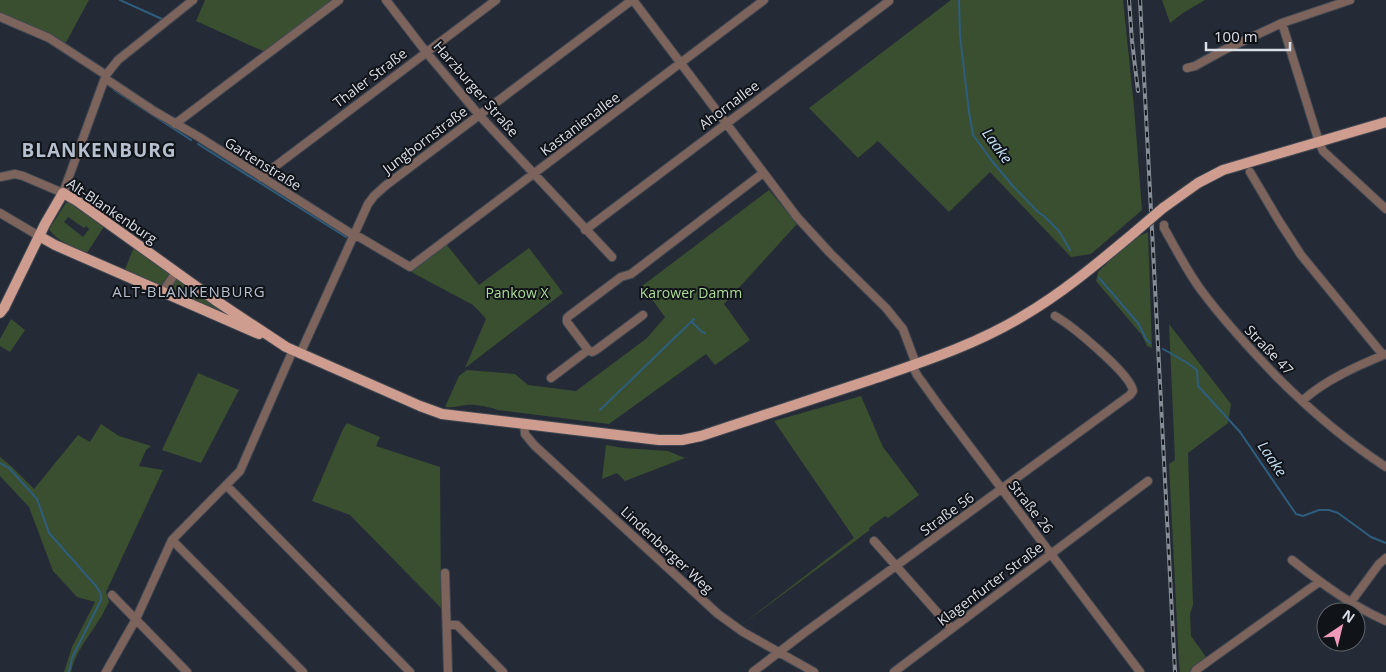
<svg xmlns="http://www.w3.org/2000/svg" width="1386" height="672" viewBox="0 0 1386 672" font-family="'Open Sans',sans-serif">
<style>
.green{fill:#3a4e30;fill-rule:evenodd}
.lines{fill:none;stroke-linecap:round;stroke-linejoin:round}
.stream{stroke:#2e5d7d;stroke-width:2}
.minor-casing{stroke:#414852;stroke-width:10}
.major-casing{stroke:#414852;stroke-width:12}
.minor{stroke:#7c645d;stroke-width:8}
.major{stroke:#ce9d8f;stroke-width:10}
.rail-casing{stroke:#878d96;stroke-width:4}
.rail{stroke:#101318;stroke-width:2;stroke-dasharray:5.5;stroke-linecap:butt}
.major-bridge-casing{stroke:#414852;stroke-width:12;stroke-linecap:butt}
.major-bridge{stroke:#ce9d8f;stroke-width:10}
.labels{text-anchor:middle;stroke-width:4;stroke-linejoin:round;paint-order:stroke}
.street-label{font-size:14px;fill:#dadee6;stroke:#101318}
.park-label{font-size:14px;fill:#aedb97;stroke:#101318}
.water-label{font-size:15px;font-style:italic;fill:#c4e0f5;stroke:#101318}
.neighbourhood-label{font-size:15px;letter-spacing:1px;fill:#b6bfce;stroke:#101318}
.district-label{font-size:19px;font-weight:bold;letter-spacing:1px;fill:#b6bfce;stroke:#101318}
</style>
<rect width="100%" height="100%" fill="#242b36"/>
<path class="green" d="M0,0h89l-25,46 -64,-30z
M205,0h128l-68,52 -69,-31z
M951,0h172l11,107 8,103 -51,44 -20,3 -81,-85 -41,40 -71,-71 -20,17 -49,-50z
M1162,0h43l-22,13 -13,10z
M769,190l28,34 -73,80 26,36 -35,25 -9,-11 -97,70 -111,-14c-9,-3 -22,-6 -32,-5 -8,1 -13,3 -21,2l14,-31 8,-6 48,4 13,11 48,6 71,-53 18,-21 -23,-31z
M70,201l35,24 -20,31c-11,-10 -29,-15 -36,-27l17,-26zM68,217l16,11 2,-2 3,3 -6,8 -19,-15z
M1148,232l4,116 -5,-2 -6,-13h-1l-44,-52 2,-9 33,-32z
M446,244l33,41 50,-37 34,45 -98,75 21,-49 -8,-9 -5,-5 -60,-32 -2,-3z
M134,247l35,26 1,2 -7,12 -39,-15z
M178,279l77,49 -83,-34 -3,-5 5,-8z
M11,319l14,11 -15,22 -10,-6v-7z
M1169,324l62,80 -3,19 -40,30 5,152 -3,9 1,22 15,21 -15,12v3h-11l-1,-8 -10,-200 6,-4z
M198,373l41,17 -38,73 -39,-13z
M861,396l22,51 36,48 -31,23 -3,-2 -16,12 1,2 -130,96 114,-88 -80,-117z
M347,423l33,14 -4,9 64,21 1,141 -91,-93 -38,-14 31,-72z
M101,424l18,12 32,10 -5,4 -7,16 24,4 -57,122 3,10c-4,7 -7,14 -12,21 -10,16 -22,30 -26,49h-7l8,-25 23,-45 -18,-5 -24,-26 -24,-64 -29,-31v-19l11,9 23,23 44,-54 12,7z
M606,445l17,3 45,3 17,7 -60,23 -8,-8 -15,6z"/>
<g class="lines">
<path class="stream" d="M120,0l42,19
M959,0l1,36 9,76 4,23 19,26 20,24 26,27 6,4 15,15 11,19
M114,90l77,50
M198,144l148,93
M1099,278l39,45 8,16 4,4
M692,322l10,10 3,1
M1163,349l23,13 11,8 1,16 42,46 56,82 7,2 16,-6h10l9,3 33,24 15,6
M600,410l94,-91
M0,463l9,5 28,31 12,34 47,53 5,8v6l-29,58 -3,14"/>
<g class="minor-casing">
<path id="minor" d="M386,0l40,52 53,63 133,142
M633,0l164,217 33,36 56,55 17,21 13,35
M0,17l49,21 57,37
M1282,23l37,119 4,9 63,58
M1187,68l8,-2 29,-16 58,-27 68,-23
M105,79l4,2 45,30 45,26 151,96 11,5 49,29 354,-267
M175,124l164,-124
M1250,172l29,49 22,34 82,100
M0,177l15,-3 8,2 40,17 43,-118 12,-15 75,-60
M261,177l235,-177
M0,213l39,23
M1164,225v3c12,21 23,43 37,62 23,31 49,59 76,87 33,33 69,64 109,90
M585,230l304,-229 -1,-1
M163,292l13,-20
M643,315l-47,35 -4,2 -4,-2 -21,-28v-4l2,-2 52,-39 10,-3 132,-101
M300,354l68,-150 6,-8 11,-10 247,-186
M912,365l5,10 23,32 200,265
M551,378l37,-28
M1302,401c23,-21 55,-35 84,-47
M524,423l1,11 9,11 184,169 25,18 71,40
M227,486l183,186
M172,540l131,132
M874,541l77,87
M1292,560c29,23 60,46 94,61
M445,573l3,99
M112,595l75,77
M1351,602l28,-38 7,-6
M447,625h10l46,47
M106,672l30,-53 36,-79 68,-69 53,-121
M753,672l51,-39 326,-238 3,-4c-2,-17 -62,-66 -78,-75
M894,672l254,-191
M1195,672l1,-2 123,-88"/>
</g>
<g class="major-casing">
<path id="major" d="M1163,208l35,-25 25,-13 163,-48
M39,236l16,9 204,89
M0,313l4,-5 41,-84 18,-31 14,8 138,99 71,47 134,59 22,8 217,26h23l19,-4c57,-19 115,-38 172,-57 52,-18 104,-35 150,-63 41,-24 76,-54 112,-84"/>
</g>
<use href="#minor" class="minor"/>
<use href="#major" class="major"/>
<g class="rail-casing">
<path id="rail" d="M1129,0l3,41 6,50
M1140,0l35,672"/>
</g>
<use href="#rail" class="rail"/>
<g class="major-bridge-casing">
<path id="major-bridge" d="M1135,232l28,-24"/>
</g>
<use href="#major-bridge" class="major-bridge"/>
</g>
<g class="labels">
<g class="street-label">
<text transform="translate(370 78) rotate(-37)" y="5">Thaler Straße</text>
<text transform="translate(476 89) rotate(49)" y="5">Harzburger Straße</text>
<text transform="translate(729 105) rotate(-37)" y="5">Ahornallee</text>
<text transform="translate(580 124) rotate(-37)" y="5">Kastanienallee</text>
<text transform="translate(425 140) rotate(-37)" y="5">Jungbornstraße</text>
<text transform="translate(263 164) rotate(32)" y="5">Gartenstraße</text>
<text transform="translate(112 211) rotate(34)" y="5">Alt-Blankenburg</text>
<text transform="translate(1269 350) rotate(46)" y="5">Straße 47</text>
<text transform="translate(1031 507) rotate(52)" y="5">Straße 26</text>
<text transform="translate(947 514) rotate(-36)" y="5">Straße 56</text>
<text transform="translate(667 550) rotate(43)" y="5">Lindenberger Weg</text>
<text transform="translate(990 584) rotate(-37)" y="5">Klagenfurter Straße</text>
</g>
<g class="park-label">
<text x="517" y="298">Pankow X</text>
<text x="691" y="298">Karower Damm</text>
</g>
<g class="water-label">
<text transform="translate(997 146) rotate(54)" y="5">Laake</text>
<text transform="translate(1272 459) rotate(56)" y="5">Laake</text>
</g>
<g class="neighbourhood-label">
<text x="189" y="297">ALT-BLANKENBURG</text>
</g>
<g class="district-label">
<text x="99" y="157">BLANKENBURG</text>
</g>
</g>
<g transform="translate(1341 627) rotate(35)"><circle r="24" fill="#101318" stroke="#61646a"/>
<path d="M0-4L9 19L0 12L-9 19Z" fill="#ef9ab8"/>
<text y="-8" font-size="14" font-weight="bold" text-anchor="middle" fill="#dadee6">N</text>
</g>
<path d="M1206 42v8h84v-8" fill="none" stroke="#dadee6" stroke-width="2.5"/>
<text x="1214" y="42" font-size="15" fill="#dadee6" stroke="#101318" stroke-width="4" paint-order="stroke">100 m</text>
</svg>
